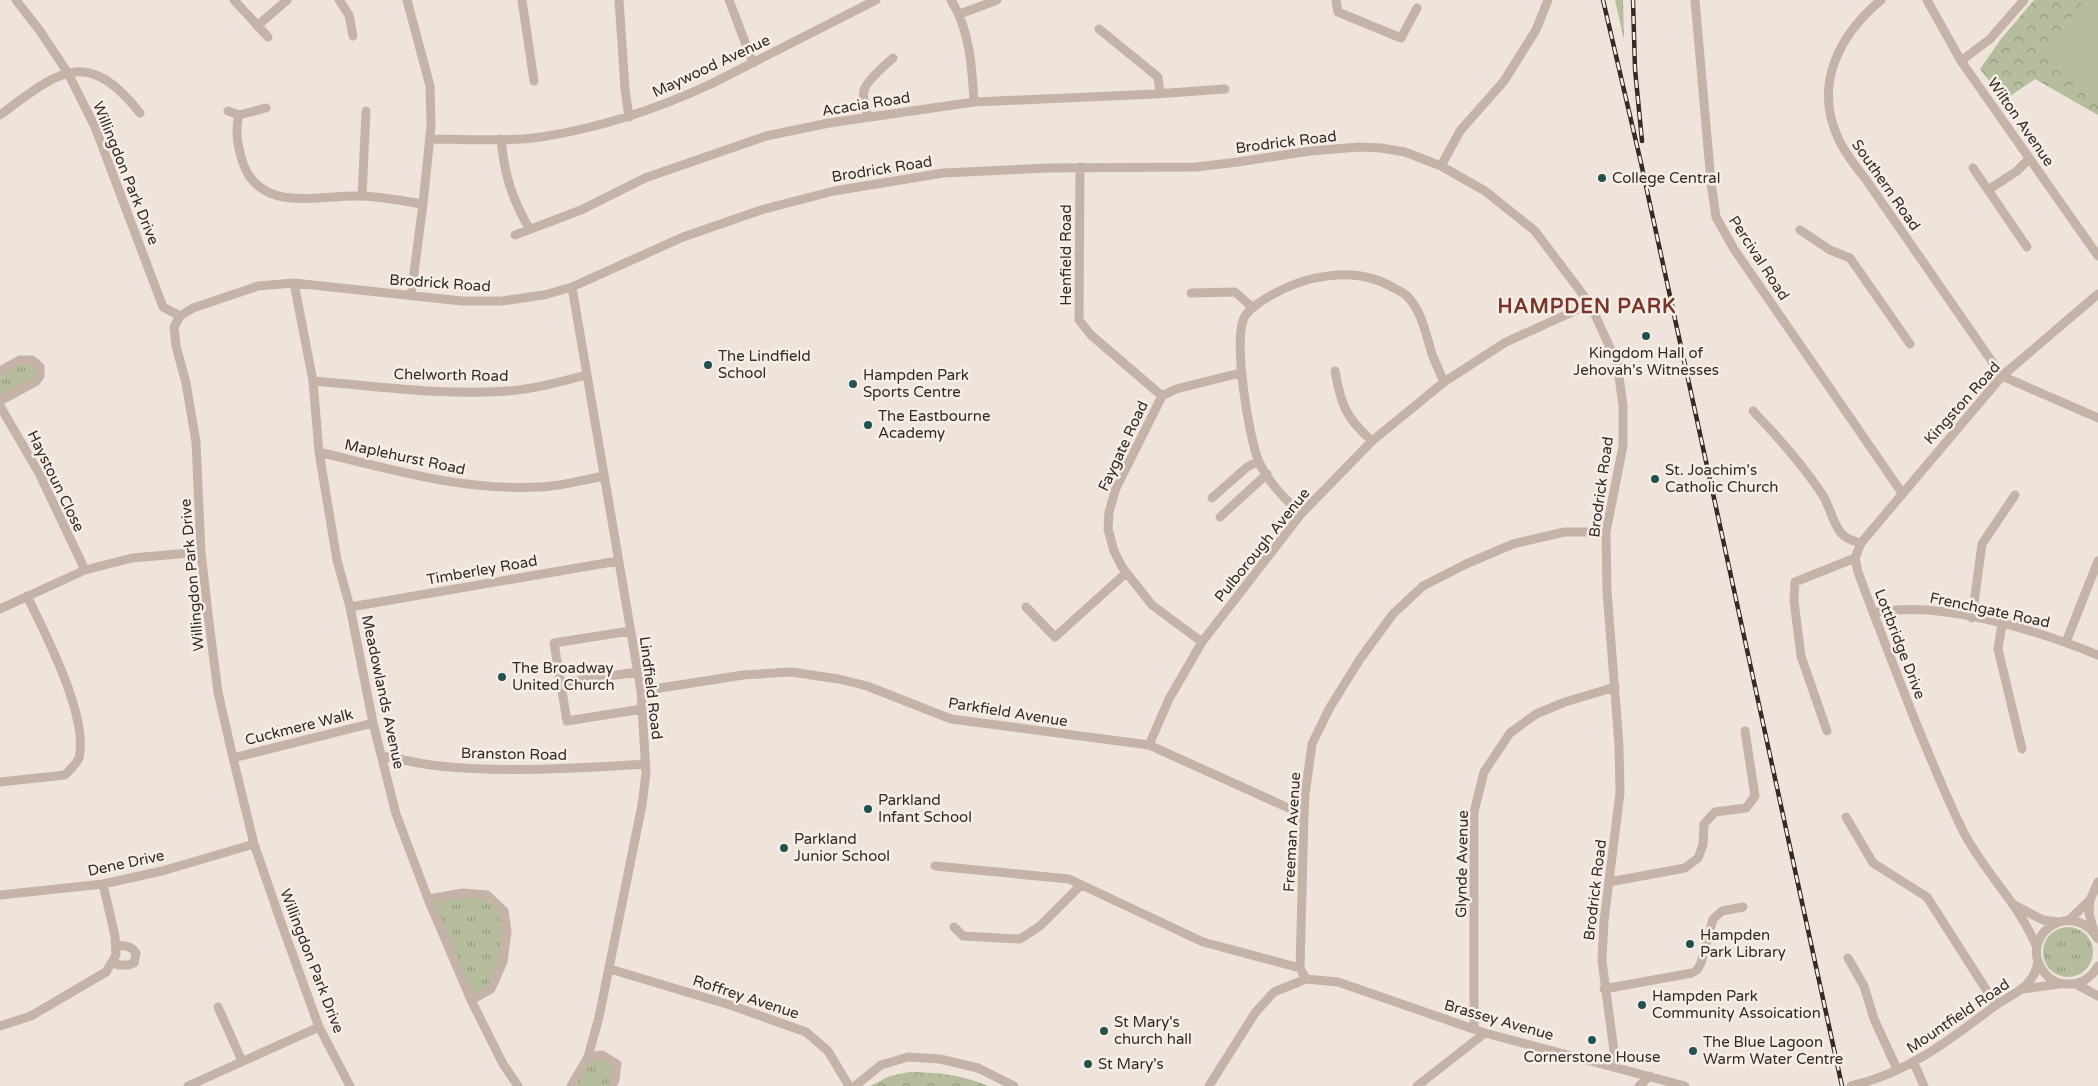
<svg xmlns="http://www.w3.org/2000/svg" width="2098" height="1086" viewBox="0 0 2098 1086" font-family="'Varela Round',sans-serif">
<style>
.grass{fill:url(#grass-tufts)}
.forest{fill:url(#forest-crowns)}
.pitch{fill:#b5bd9d}
.lines{fill:none;stroke-linecap:round;stroke-linejoin:round}
.minor{stroke:#c6b3a8;stroke-width:9}
.rail-casing{stroke:#342a28;stroke-width:4.5}
.rail{stroke:#f7eee7;stroke-width:2.5;stroke-dasharray:8;stroke-linecap:butt}
.poi-dot{fill:#215150;stroke:#f7eee7;stroke-width:2}
.labels{text-anchor:middle;stroke-width:5;stroke-linejoin:round;paint-order:stroke}
.street-label{font-size:15px;fill:#342a28;stroke:#f7eee7}
.poi-label{font-size:15px;fill:#342a28;stroke:#f7eee7;text-anchor:start}
.district-label{font-size:20px;font-weight:bold;letter-spacing:1px;fill:#7b3428;stroke:#f7eee7}
</style>
<defs>
<pattern id="grass-tufts" width="24" height="20" patternUnits="userSpaceOnUse" patternTransform="scale(1.25)"><rect width="24" height="20" fill="#b5bd9d"/><path d="M3 7l-1-3M5 7V3M7 7l1-3M15 17l-1-3M17 17v-4M19 17l1-3" fill="none" stroke="#949a80"/></pattern>
<pattern id="forest-crowns" width="20" height="18" patternUnits="userSpaceOnUse" patternTransform="scale(1.25)"><rect width="20" height="18" fill="#b5bd9d"/><path d="M2 6a3 3 0 1 1 6 0M12 15a3 3 0 1 1 6 0" fill="none" stroke="#949a80"/></pattern>
</defs>
<rect width="100%" height="100%" fill="#efe4db"/>
<path class="grass" d="M1615,0h8l1,40z
M32,360l8,16 -40,25v-30z
M487,895l17,16 -1,51 -12,27 -20,11 -43,-101z
M2043 952a25 25 0 1 1 50 0a25 25 0 1 1-50 0Z
M602,1055l15,9 -5,22h-41l17,-29z"/>
<path class="forest" d="M2034,0h64v115l-63,-36 -31,21 -24,-31 21,-30z
M909,1072c28,0 54,3 79,14h-118l20,-10z"/>
<path class="pitch" d="M2084,0h14v97l-55,-43z"/>
<g class="lines">
<path class="minor" d="M16,0l24,31 28,42 27,54 68,180 17,9
M234,0l34,37
M339,0l10,15 4,21
M407,0l23,86 1,40 -8,78 -12,92
M522,0l12,81
M619,0l6,89 4,28
M729,0l24,63
M951,0c19,30 21,68 23,102
M1336,0l2,12 63,26 16,-30
M1695,0l16,182 5,35 18,32 168,244
M1881,0c-43,36 -68,86 -42,140 7,15 18,28 28,41l135,195 96,42
M1927,0l34,61 137,195
M960,14l37,-14
M257,26l30,-26
M1099,29l59,48 2,16
M1961,61l29,-22 34,-39
M266,108l-27,7c-4,14 -1,32 3,45 16,54 75,35 116,36 22,0 44,5 65,8
M228,111l11,4
M0,115c58,-43 86,-70 140,-2
M868,117c-2,-8 -6,-18 -4,-27 3,-10 21,-25 29,-32
M430,139c37,0 74,3 111,-2 59,-9 116,-28 170,-53l165,-84
M501,139c3,34 11,60 28,89
M1441,166l19,-35 44,-50 32,-51 12,-30
M1080,167l-1,153 12,15 71,61
M1973,168l54,79
M1988,190l29,-19 12,-12
M362,196l4,-85
M1800,230l30,20 20,8 60,86
M515,235l66,-25 64,-32 121,-42 63,-13 145,-21 181,-8 70,-5
M294,283l19,98 6,71 18,108 13,47 23,116 23,91 32,85 43,101 32,64 15,22
M1191,293l44,-1 17,15
M0,371l20,-11h12l8,7v9l-5,6 -35,19
M1335,371c6,34 11,47 37,70
M313,381c64,5 130,15 195,10 26,-2 52,-9 78,-16
M0,406l39,67 46,97
M1753,411c25,26 49,53 69,83 8,12 10,28 19,39 5,6 12,8 20,10
M319,452c75,18 144,39 221,35 21,-1 43,-7 64,-11
M1212,498l35,-31 12,-6
M1301,514c-17,-16 -32,-31 -42,-52 -10,-23 -27,-125 -14,-146 6,-9 14,-13 23,-19 37,-22 87,-32 126,-9 4,2 9,4 13,8 15,15 19,39 25,58 4,10 8,19 12,28
M1220,517l47,-43
M350,607l268,-46
M1026,607l29,30 71,-64
M0,609l85,-39 47,-12 69,-6
M1873,613c67,-14 163,17 225,42
M1972,618l10,-74 33,-49
M2002,624l-4,25 24,100
M630,631l-76,12 13,78 75,-12
M1202,642l-50,-37 -30,-38 -8,-16 -6,-22 1,-17 7,-24 46,-92 14,-7 64,-16
M2066,642l32,-81
M560,683l77,-11
M641,691l102,-16 48,-3 48,7 28,7 84,33 198,26 155,70
M1827,731l-26,-75 -7,-55 1,-19 60,-24
M1149,745l20,-46 33,-57 99,-128 71,-73 72,-59 62,-40 84,-38
M382,756c19,3 38,8 57,10 69,7 138,2 207,-2
M233,758l140,-35
M0,782l65,-7c4,-5 12,-11 14,-17 10,-41 -34,-125 -52,-162
M1846,817l27,46 54,34 69,108
M935,866l134,13 134,63 97,26
M1609,882l76,-14 13,-10 5,-13 1,-21 11,-12 31,-4 9,-12 -10,-65
M0,895l103,-11 59,-13 92,-27
M428,899l35,-6 24,2 17,16 3,20 -4,31 -12,27 -20,11
M2090,900l-1,13 5,19
M2014,905l29,15 15,2
M2069,920l21,-20 8,-18
M954,927l9,9 57,3 20,-13 41,-41
M2098,939c-26,-43 -82,-2 -54,33 5,7 13,12 23,12 14,1 24,-6 31,-18
M2037,948c-17,-43 -52,-75 -73,-115 -19,-38 -34,-76 -50,-115 -19,-49 -38,-97 -56,-146l-3,-14 6,-15 141,-167 96,-82
M1848,958l16,28 10,33 23,50
M114,961l4,4h10l6,-2 2,-10c-5,-8 -12,-7 -20,-8
M610,969l120,36 76,27 22,19 21,35
M1306,979l-6,-11 4,-153 1,-20 7,-51 17,-35 31,-50 33,-45 30,-28 43,-22 47,-20 51,-12h42
M2076,984l22,12
M1604,989l88,-16 5,-3 4,-7 12,-44 9,-8 21,-4
M2023,989l36,-5
M218,1007l24,54
M0,1026l31,-10 75,-44 10,-17 -1,-19 -12,-52
M1474,1029v-217l10,-40 26,-39 26,-19 29,-12 50,-15
M588,1057l14,-2 15,9 -2,16 -3,6
M1914,1063l10,23
M188,1086l131,-59
M350,1086l-31,-59 -37,-102 -28,-81 -21,-86 -15,-66 -9,-70 -8,-70 -5,-110 -10,-59 -10,-37 -2,-19 6,-11 13,-8 65,-22 36,-3 168,18h40l42,-6 28,-8 111,-50 78,-27 73,-19 109,-18 104,-5 149,-1 42,-5 72,-11 49,-4 22,1 24,4 36,14 44,25 50,40 55,73 27,59 6,42v41l-17,86 1,59 12,154 1,48 -16,128 -2,40 14,105
M571,1086l17,-29 11,-40 43,-212 4,-32 -5,-82 -69,-404
M855,1086l26,-21 27,-8 32,2 38,9 36,18
M1209,1086l46,-73 19,-21 32,-13 32,3 147,51 200,53
M1417,1086l68,-53
M1639,1086l11,-10
M1851,1086c56,-13 96,-44 141,-78 20,-15 42,-19 46,-47"/>
<g class="rail-casing">
<path id="rail" d="M1603,0l38,163 201,923
M1633,0l2,69 7,72"/>
</g>
<use href="#rail" class="rail"/>
</g>
<g class="poi-dot">
<circle cx="1602" cy="178" r="5"/>
<circle cx="1646" cy="336" r="5"/>
<circle cx="708" cy="365" r="5"/>
<circle cx="853" cy="384" r="5"/>
<circle cx="868" cy="425" r="5"/>
<circle cx="1655" cy="479" r="5"/>
<circle cx="502" cy="677" r="5"/>
<circle cx="868" cy="809" r="5"/>
<circle cx="784" cy="848" r="5"/>
<circle cx="1690" cy="944" r="5"/>
<circle cx="1642" cy="1005" r="5"/>
<circle cx="1104" cy="1031" r="5"/>
<circle cx="1592" cy="1040" r="5"/>
<circle cx="1693" cy="1051" r="5"/>
<circle cx="1088" cy="1064" r="5"/>
</g>
<g class="labels">
<g class="street-label">
<text transform="translate(711 66) rotate(-25)" y="5">Maywood Avenue</text>
<text transform="translate(866 104) rotate(-9)" y="5">Acacia Road</text>
<text transform="translate(2021 122) rotate(55)" y="5">Wilton Avenue</text>
<text transform="translate(1286 142) rotate(-7)" y="5">Brodrick Road</text>
<text transform="translate(882 169) rotate(-9)" y="5">Brodrick Road</text>
<text transform="translate(126 173) rotate(68)" y="5">Willingdon Park Drive</text>
<text transform="translate(1886 185) rotate(55)" y="5">Southern Road</text>
<text transform="translate(1066 255) rotate(-90)" y="5">Henfield Road</text>
<text transform="translate(1759 258) rotate(57)" y="5">Percival Road</text>
<text transform="translate(440 283) rotate(4)" y="5">Brodrick Road</text>
<text transform="translate(451 375) rotate(1)" y="5">Chelworth Road</text>
<text transform="translate(1962 403) rotate(-48)" y="5">Kingston Road</text>
<text transform="translate(1123 446) rotate(-65)" y="5">Faygate Road</text>
<text transform="translate(405 457) rotate(12)" y="5">Maplehurst Road</text>
<text transform="translate(56 481) rotate(64)" y="5">Haystoun Close</text>
<text transform="translate(1601 487) rotate(-82)" y="5">Brodrick Road</text>
<text transform="translate(1262 545) rotate(-51)" y="5">Pulborough Avenue</text>
<text transform="translate(482 570) rotate(-10)" y="5">Timberley Road</text>
<text transform="translate(192 575) rotate(-95)" y="5">Willingdon Park Drive</text>
<text transform="translate(1990 610) rotate(12)" y="5">Frenchgate Road</text>
<text transform="translate(1900 644) rotate(69)" y="5">Lottbridge Drive</text>
<text transform="translate(651 688) rotate(83)" y="5">Lindfield Road</text>
<text transform="translate(383 692) rotate(78)" y="5">Meadowlands Avenue</text>
<text transform="translate(1008 712) rotate(9)" y="5">Parkfield Avenue</text>
<text transform="translate(299 727) rotate(-14)" y="5">Cuckmere Walk</text>
<text transform="translate(514 754) rotate(1)" y="5">Branston Road</text>
<text transform="translate(1292 832) rotate(-87)" y="5">Freeman Avenue</text>
<text transform="translate(126 863) rotate(-12)" y="5">Dene Drive</text>
<text transform="translate(1462 864) rotate(-89)" y="5">Glynde Avenue</text>
<text transform="translate(1595 890) rotate(-83)" y="5">Brodrick Road</text>
<text transform="translate(312 961) rotate(69)" y="5">Willingdon Park Drive</text>
<text transform="translate(746 997) rotate(18)" y="5">Roffrey Avenue</text>
<text transform="translate(1958 1016) rotate(-34)" y="5">Mountfield Road</text>
<text transform="translate(1499 1020) rotate(16)" y="5">Brassey Avenue</text>
</g>
<g class="poi-label">
<text x="1612" y="183">College Central</text>
<text x="1646" y="358" text-anchor="middle">Kingdom Hall of<tspan x="1646" dy="17">Jehovah's Witnesses</tspan></text>
<text x="718" y="361">The Lindfield<tspan x="718" dy="17">School</tspan></text>
<text x="863" y="380">Hampden Park<tspan x="863" dy="17">Sports Centre</tspan></text>
<text x="878" y="421">The Eastbourne<tspan x="878" dy="17">Academy</tspan></text>
<text x="1665" y="475">St. Joachim's<tspan x="1665" dy="17">Catholic Church</tspan></text>
<text x="512" y="673">The Broadway<tspan x="512" dy="17">United Church</tspan></text>
<text x="878" y="805">Parkland<tspan x="878" dy="17">Infant School</tspan></text>
<text x="794" y="844">Parkland<tspan x="794" dy="17">Junior School</tspan></text>
<text x="1700" y="940">Hampden<tspan x="1700" dy="17">Park Library</tspan></text>
<text x="1652" y="1001">Hampden Park<tspan x="1652" dy="17">Community Assoication</tspan></text>
<text x="1114" y="1027">St Mary's<tspan x="1114" dy="17">church hall</tspan></text>
<text x="1703" y="1047">The Blue Lagoon<tspan x="1703" dy="17">Warm Water Centre</tspan></text>
<text x="1592" y="1062" text-anchor="middle">Cornerstone House</text>
<text x="1098" y="1069">St Mary's</text>
</g>
<g class="district-label">
<text x="1587" y="313">HAMPDEN PARK</text>
</g>
</g>
</svg>
